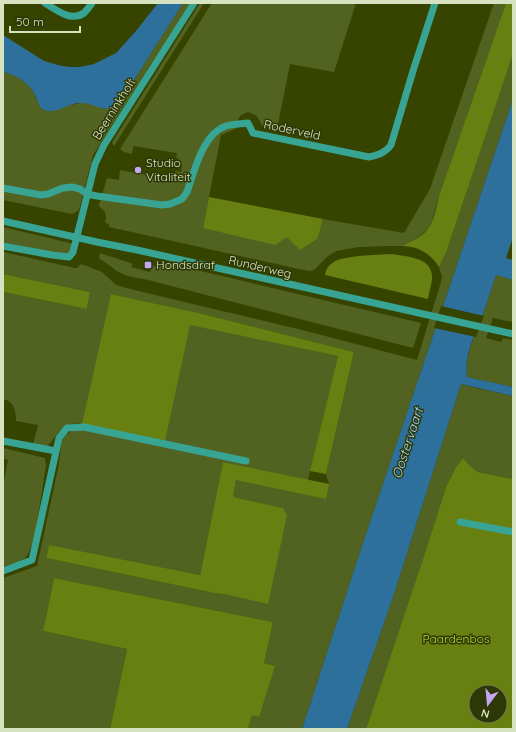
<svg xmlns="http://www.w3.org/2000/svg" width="516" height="732" viewBox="0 0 516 732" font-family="Quicksand,sans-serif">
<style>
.green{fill:#526321;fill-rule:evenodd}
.forest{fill:#687f11;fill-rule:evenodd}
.water{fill:#2e709c}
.pier{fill:#364400}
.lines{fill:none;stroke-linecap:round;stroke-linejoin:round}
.minor{stroke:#38a494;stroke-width:7}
.poi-dot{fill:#c4a7f1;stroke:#2d3806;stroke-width:1.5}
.labels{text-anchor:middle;stroke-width:3;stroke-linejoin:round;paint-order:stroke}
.street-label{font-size:12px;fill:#d7e2c1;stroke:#2d3806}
.poi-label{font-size:12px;fill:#d7e2c1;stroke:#2d3806;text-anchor:start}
.park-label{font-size:12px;fill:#b5db29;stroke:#2d3806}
.water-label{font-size:13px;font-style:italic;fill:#a0d3fa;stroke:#2d3806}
</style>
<rect width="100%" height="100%" fill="#364400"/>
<path class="green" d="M183,3h7l-97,152 -14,55 -7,4 -69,-14v-128c15,3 30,13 34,29l30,5 13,-3h6l9,2 10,4 15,-7z
M200,3h4l-90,143 -2,-3 1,-2z
M212,3h144l-22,69 -44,-8 -13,65 -14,-2 -6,-11 -9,-4 -7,3 -5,7c-5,1 -11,1 -16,3 -8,4 -14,12 -18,20l-6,27c7,-16 13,-39 31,-43 3,-1 7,-1 10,-1l-16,7 -18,93 84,9 31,1 5,-19 81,14 26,-44 64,-186h12l-67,193 -8,28 -3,5 -10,8 -16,9h-15l-28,1 -23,4 -8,5 -13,13 -5,2 -11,-2 -190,-42v-3l-3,-1 -1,-1 1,-4 -1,-6 -6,-6v-2l2,-5 6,-21 12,2 1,-10 53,10 2,-9 6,1 1,-7h-4l1,-6 -3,-1 1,-5 -44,-7 -1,8 -8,-2 -4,-3z
M513,54v45l-151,447 -60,183h-54l4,-14 7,1 15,-50 -10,-3 9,-41 -219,-44 -11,53 84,18 -17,80h-107v-151l34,-12 21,-97 4,-28 4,-6 15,-11c-18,-3 -23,10 -33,22l-15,-1 5,-20 -22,-4c0,-11 -2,-20 -13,-22v-107l84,17 3,-17 -87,-18v-22l72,16h2l4,-4 21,8 14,13 14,4 176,42 111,29 24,-78 1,-6 -3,-9 7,-14zM111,294l88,19 155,39 -28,122 3,10 -93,-4 -3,17 50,11 -54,87 -15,-2 -168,-35 3,-12 151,29 23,-113 85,18 30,-124 -149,-32z
M3,227l71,17 -4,7 -5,4 -62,-13z
M100,253l33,11 -2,3 19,5 2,-6 23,-1 246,58 -8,25 -265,-68c-10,-2 -21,-3 -31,-9 -6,-4 -11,-9 -18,-13z
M496,275l17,5v42l-20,-4 -7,20 15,4 2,-4 10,2v47l-46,-10c-2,-23 9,-45 17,-66 4,-12 8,-24 12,-36z
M461,384l15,4 37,8v83l-35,-7 -9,-7 -6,-7 -7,9 -10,20 -23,72 -57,170h-19l46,-132z
M3,448l42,10 1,8c-3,16 -11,82 -20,91 -5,5 -16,7 -23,10v-81l5,-26 -5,-2z"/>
<path class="forest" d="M506,3h7v51l-67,199 -7,14c-8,-13 -21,-21 -37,-21 9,-5 20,-9 26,-17 6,-8 9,-24 11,-33z
M209,197l114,22 -5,19 -18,12 -13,-13 -12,8 -72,-17z
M392,254c16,3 42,3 40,26 -1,6 -3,13 -4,19l-103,-24c1,-4 2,-8 6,-11 9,-9 47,-9 61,-10z
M3,274l87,18 -3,17 -84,-17z
M111,294l88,19 155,39 -28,122 -16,-3 28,-115 -148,-31 -25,116 -83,-17z
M463,458l6,7 9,7 35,7v250h-147l57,-170 23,-72 10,-20zM476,692h24v24h-24z
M223,462l106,22 -3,15 -90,-19 -3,17 50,11 4,7 -19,89 -39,-9 -15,-2 -168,-35 3,-13 151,30z
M54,578l219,44 -9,41 11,3 -16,51 -7,-2 -4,14h-138l17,-80 -84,-18z"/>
<path class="water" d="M158,3h25l-63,99c-14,15 -24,0 -40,1 -12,0 -24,12 -36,7 -5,-3 -6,-8 -8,-13 -6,-14 -19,-22 -33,-25v-37l41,26 14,4 11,2h11l14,-3 22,-11 20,-22z
M513,99v138l-7,21 7,2v20l-17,-5c-4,12 -8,24 -12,36 -8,21 -20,43 -17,66l46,10v9l-52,-12 -68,213 -46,132h-45l60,-183z"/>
<path class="pier" d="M441,306l43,10 -8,21 -42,-9z"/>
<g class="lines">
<path class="minor" d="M45,3c11,7 26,19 39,10 3,-3 6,-7 8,-10
M3,188l38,7 7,-1 15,-6 9,-1 8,2 7,5 10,2 65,9 8,-1 12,-5 5,-7c7,-20 16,-59 39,-66 7,-2 15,-2 22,-3l5,10 116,24c9,-2 16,-4 22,-12l22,-74 22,-68
M3,221l94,21 40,8 376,84
M3,246l49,9 17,2 4,-5 22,-88 9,-19 90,-142
M3,441l53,10
M460,522l53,10
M3,571l29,-11 27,-122 8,-10 17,-1 162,34"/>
</g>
<g class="poi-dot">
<circle cx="138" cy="170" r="4"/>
<rect x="144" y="261" width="8" height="8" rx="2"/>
</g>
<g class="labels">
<g class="street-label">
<text transform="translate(114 109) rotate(-58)" y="4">Beerninkholt</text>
<text transform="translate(292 130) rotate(12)" y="4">Roderveld</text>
<text transform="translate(260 267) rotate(13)" y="4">Runderweg</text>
</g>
<g class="poi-label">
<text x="146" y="167">Studio<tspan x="146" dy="14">Vitaliteit</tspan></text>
<text x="156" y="269">Hondsdraf</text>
</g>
<g class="park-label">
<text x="456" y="643">Paardenbos</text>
</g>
<g class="water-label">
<text transform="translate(407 443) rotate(-72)" y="5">Oostervaart</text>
</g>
</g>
<rect width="516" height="732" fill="none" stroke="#d7e2c1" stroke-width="8"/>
<g transform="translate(488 704) rotate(196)"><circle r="19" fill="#2d3806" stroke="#717c51"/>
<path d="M0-3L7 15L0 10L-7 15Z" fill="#c4a7f1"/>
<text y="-6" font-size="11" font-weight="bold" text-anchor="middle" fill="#d7e2c1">N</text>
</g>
<path d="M10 26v6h70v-6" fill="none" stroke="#d7e2c1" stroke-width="2"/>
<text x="16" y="26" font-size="12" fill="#d7e2c1" stroke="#2d3806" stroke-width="3" paint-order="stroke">50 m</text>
</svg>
